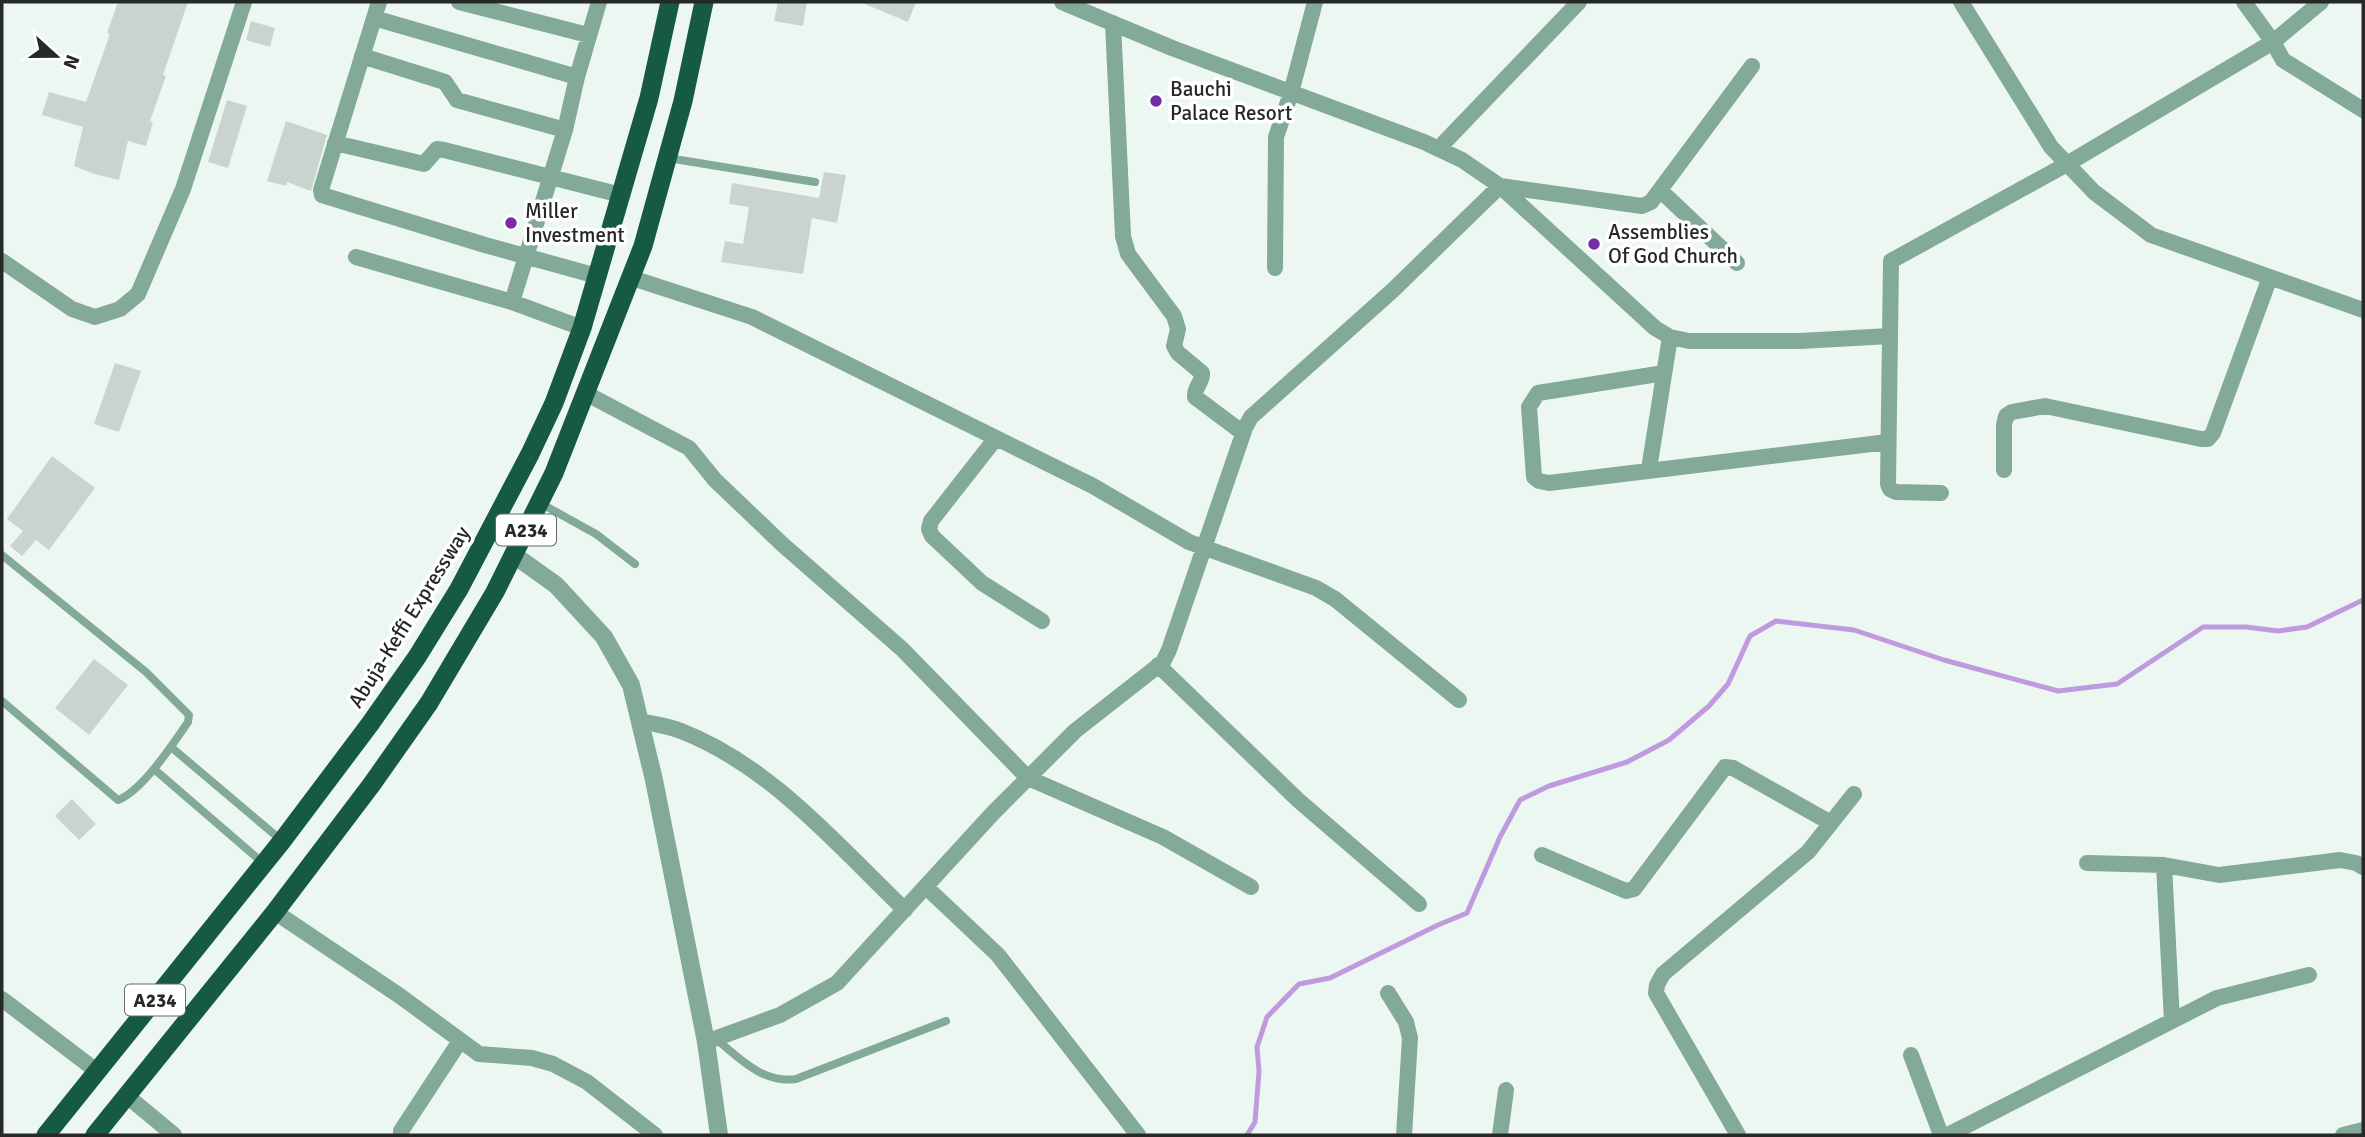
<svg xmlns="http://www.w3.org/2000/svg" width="2365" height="1137" viewBox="0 0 2365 1137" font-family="Signika,sans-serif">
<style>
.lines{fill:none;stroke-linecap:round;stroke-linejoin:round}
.stream{stroke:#c09adf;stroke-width:5}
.building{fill:#cad4cf}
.service{stroke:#83a998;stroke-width:8}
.minor{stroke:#83a998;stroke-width:16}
.tertiary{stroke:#83a998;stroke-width:18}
.trunk{stroke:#165a44;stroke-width:19}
.poi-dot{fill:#752ea1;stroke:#fff;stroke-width:2.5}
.labels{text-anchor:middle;stroke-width:7;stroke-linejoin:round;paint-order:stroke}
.shield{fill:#fff;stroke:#676968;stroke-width:2}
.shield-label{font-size:19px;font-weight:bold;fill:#262928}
.poi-label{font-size:21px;fill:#262928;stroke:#fff;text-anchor:start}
.street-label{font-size:21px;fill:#262928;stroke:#fff}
</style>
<rect width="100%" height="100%" fill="#edf7f2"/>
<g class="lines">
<path class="stream" d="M1247,1135l8,-13 4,-51 -2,-24 10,-30 32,-33 31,-6 108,-53 29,-12 33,-76 20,-37 29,-14 78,-24 42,-22 40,-34 19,-22 22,-48 26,-15 78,9 90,30 114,31 59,-7 86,-57h43l32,4 29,-4 56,-27"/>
</g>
<path class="building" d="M118,2h70l-25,73 3,1 -16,45 3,1 -7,24 -18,-5 -9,39 -25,-6 -20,-8 9,-39 -41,-12 7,-23 37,10 24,-68 -3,-1z
M778,2h29l-4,24 -29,-5z
M860,2h56l-8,20z
M251,21l24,7 -5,19 -24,-7z
M227,100l20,6 -19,62 -20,-6z
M286,121l41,14 -16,56 -24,-9 -1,4 -19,-5z
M824,172l22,3 -9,48 -25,-5 -9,56 -82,-12 4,-21 18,3 6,-37 -20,-3 3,-21 87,15z
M115,363l26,8 -22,61 -25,-8z
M52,456l43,32 -46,62 -13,-10 -14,16 -12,-10 13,-15 -16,-12z
M94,659l34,26 -39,50 -34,-27z
M72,799l24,25 -17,16 -24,-24z"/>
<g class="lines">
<path class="service" d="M668,158l147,24
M540,503l56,31 39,30
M2,555l144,117 43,43 -1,7c-15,22 -46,69 -70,78l-116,-99
M171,747l110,93
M154,769l109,94
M716,1039c23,19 47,45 80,40l150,-58"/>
<path class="minor" d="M379,2l-58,188 1,5 163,50 112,31
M459,2l129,33
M1062,2l110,46 252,94 38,18 38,26 155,142 15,9 19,4h111l90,-5
M1961,2l90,145 43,45 57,43 212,75
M2244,2l29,40 10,18 80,50
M374,18l203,59
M1113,23l10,213 5,18 46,62 4,13 -4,17 4,7 24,20c1,9 -8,14 -7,24l48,36
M362,56l83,26 12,18 108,30
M335,143l89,21 13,-15 7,1 177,45
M1438,149l141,-147
M1660,190l77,73
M356,257l156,45 70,26
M2,261l70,48 23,8 25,-8 18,-15 45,-105 61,-187
M1275,268l1,-131 15,-44 24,-91
M632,278l120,39 341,169 96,56 127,46 19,11 124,101
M512,302l53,-172 12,-53 22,-75
M1664,373l-126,20 -9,14 5,70 5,4 10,2 339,-41
M587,394l102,54 26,32 67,64 120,105 126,129 135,59 88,50
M996,438l-65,83 -2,8 3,7 50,47 60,38
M1649,469l21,-132
M2004,470v-45l2,-9 6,-4 33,-6 156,33h7l5,-6 57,-156
M1941,493l-45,-1 -6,-3 -2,-5 3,-223 176,-97 206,-122 48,-40
M1158,665l140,135 121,104
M640,721c13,3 28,5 41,10 90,35 156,114 224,179
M1542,855l84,36 8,-2 91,-122 8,1 98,55
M2087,863l77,2 55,10 121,-15 16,3 7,4
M2164,865l8,156
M926,887l72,68 140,180
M275,912l125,84 79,58 53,4 21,6 34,18 68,53
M1388,993l18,29 4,16 -6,97
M2,999l96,73
M706,1042l74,-27 57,-32 156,-170 82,-82 88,-69 6,-12 76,-222 6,-11 141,-126 108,-105 142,20 9,-4 101,-136
M1911,1055l30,80
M127,1096l47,39
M401,1135v-4l59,-90
M1500,1135l6,-45
M1738,1135l-82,-142 1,-8 6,-11 145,-122 46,-58
M1948,1135l269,-137 92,-23
M2343,1135l20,-5"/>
<path class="tertiary" d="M514,555l42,30 48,52 27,48 23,95 52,262 13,93"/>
<path class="trunk" d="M46,1135l236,-294 88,-117 47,-67 42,-68 71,-135 24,-51 28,-75 67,-230 21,-96
M95,1135l180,-223 97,-128 57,-81 66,-111 59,-119 89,-227 40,-145 21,-99"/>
</g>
<g class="poi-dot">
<circle cx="1156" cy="101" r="7"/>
<circle cx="511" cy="223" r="7"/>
<circle cx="1594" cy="244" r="7"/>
</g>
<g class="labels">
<g class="shield">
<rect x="496" y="514.5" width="60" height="31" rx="5"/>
<rect x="125" y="984.5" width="60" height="31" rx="5"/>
</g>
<g class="shield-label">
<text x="526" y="537">A234</text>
<text x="155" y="1007">A234</text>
</g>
<g class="poi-label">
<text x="1170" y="96">Bauchi<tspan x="1170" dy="24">Palace Resort</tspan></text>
<text x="525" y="218">Miller<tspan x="525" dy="24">Investment</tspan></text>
<text x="1608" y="239">Assemblies<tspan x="1608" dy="24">Of God Church</tspan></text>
</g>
<g class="street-label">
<text transform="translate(409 617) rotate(-58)" y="7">Abuja-Keffi Expressway</text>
</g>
</g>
<rect width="2365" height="1137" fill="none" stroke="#262928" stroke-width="7"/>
<g transform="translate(56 56) rotate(111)" stroke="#ffffff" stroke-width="5" paint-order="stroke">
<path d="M0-5L12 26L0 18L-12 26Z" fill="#262928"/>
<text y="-10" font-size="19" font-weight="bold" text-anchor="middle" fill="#262928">N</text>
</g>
</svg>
